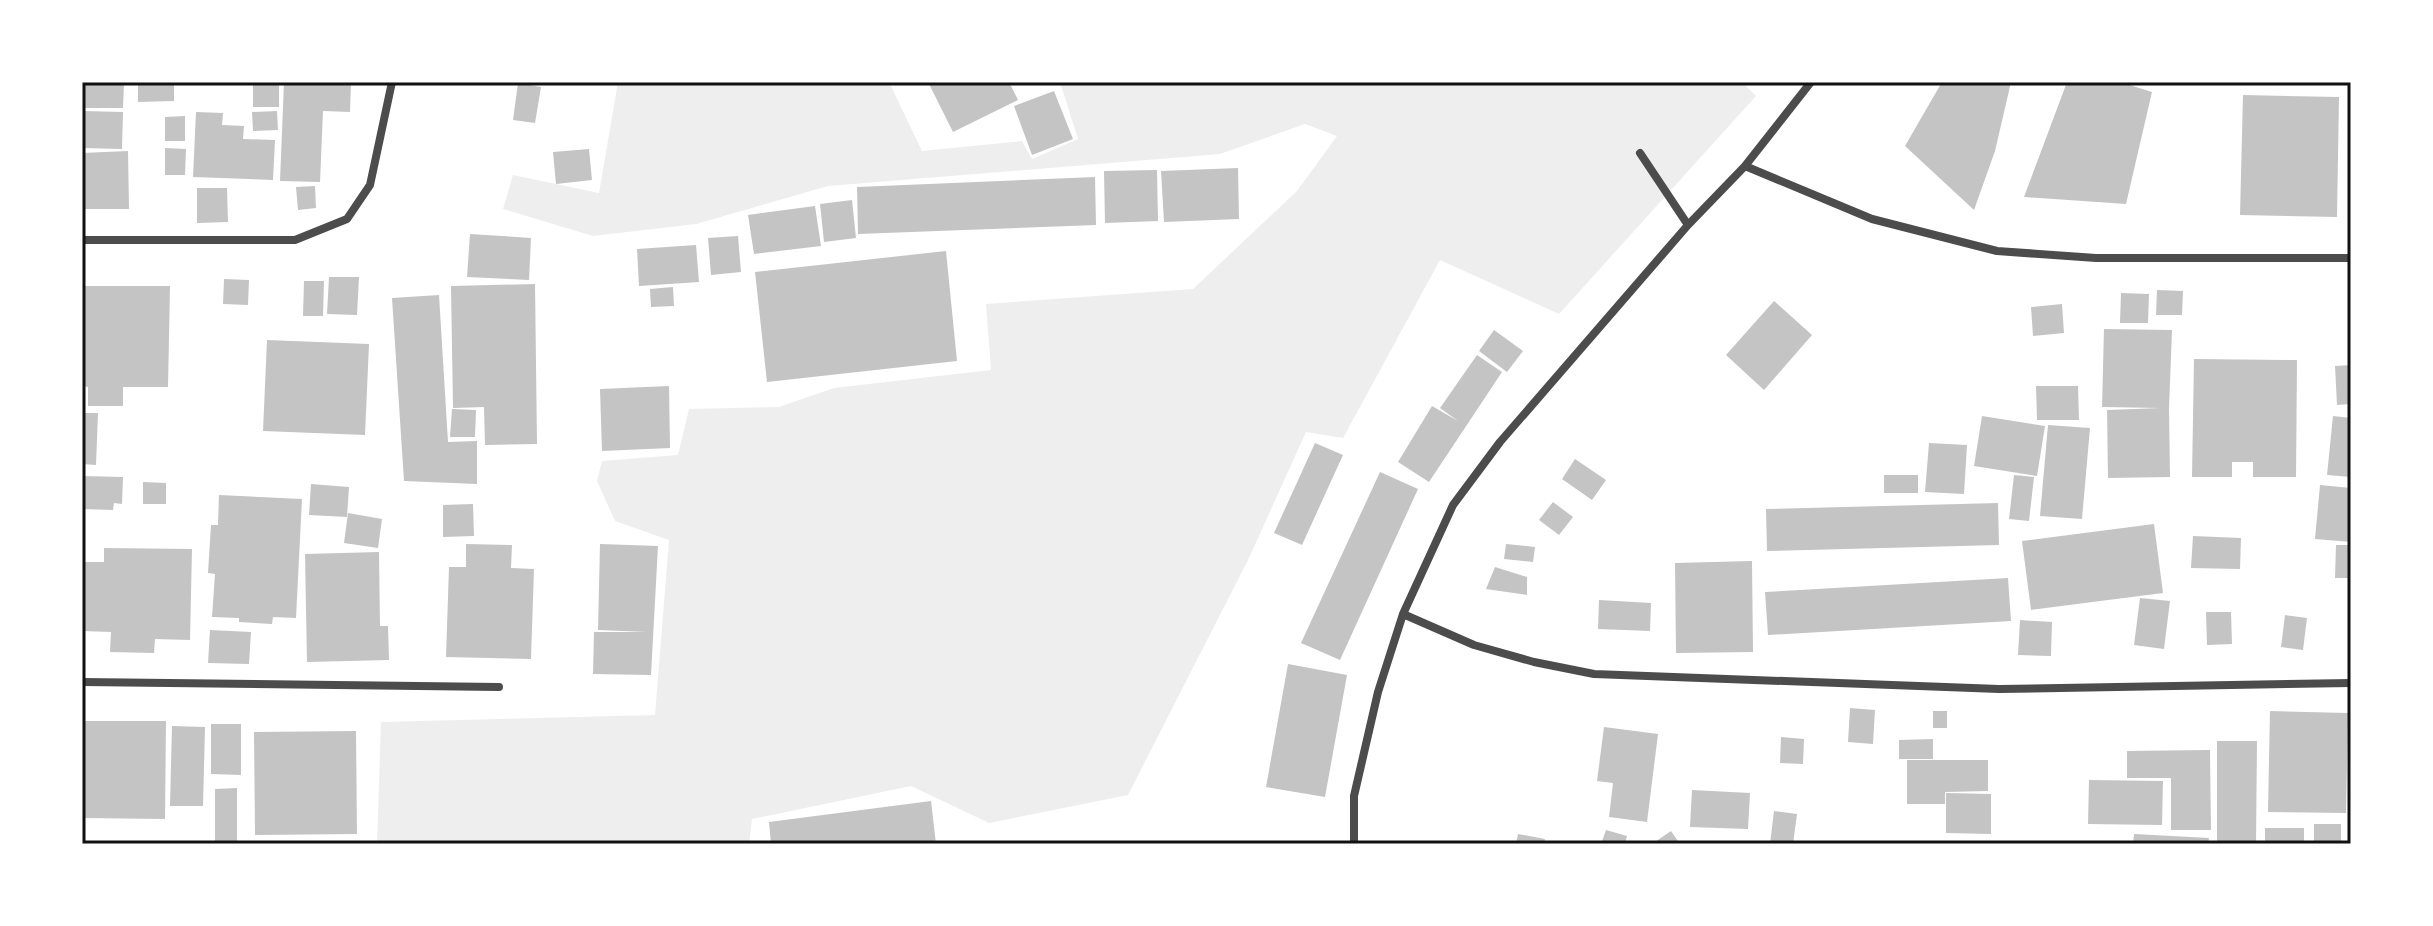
<svg xmlns="http://www.w3.org/2000/svg" width="2433" height="926" viewBox="0 0 2433 926" font-family="'Nunito Sans',sans-serif">
<style>
.green{fill:#eee}
.building{fill:#c4c4c4}
.lines{fill:none;stroke-linecap:round;stroke-linejoin:round}
.minor{stroke:#4c4c4c;stroke-width:8}
.neatline{fill:none;stroke:#111;stroke-width:3}
</style>
<rect width="100%" height="100%" fill="#fff"/>
<path class="green" d="M618,82h271l33,69 100,-10 10,18 46,-20 -17,-54 10,-3h671l14,14 -197,218 -119,-54 -97,178 -37,-6 -57,126 -121,237 -139,28 -78,-37 -159,33 -3,25h-372l4,-122 274,-7 14,-175 -54,-19 -18,-40 5,-20 76,-6 11,-46 90,-2 55,-19 157,-18 -5,-66 207,-15 104,-98 40,-55 -32,-12 -85,30 -392,32 -132,38 -103,12 -90,-27 10,-34 86,18z"/>
<path class="building" d="M82,82h42l-1,26h-41z
M138,82h36v19l-36,1z
M253,82h26v25h-26z
M284,82h67l-1,30 -27,-1 -3,71 -40,-1z
M928,82h81l9,18 -65,32z
M1942,82h69l-16,69 -21,59 -69,-64z
M2067,82h53l32,10 -26,112 -102,-7z
M518,83l23,4 -6,36 -22,-3z
M1054,91l19,48 -41,16 -18,-49z
M2243,95l96,2 -2,120 -97,-2z
M82,111l41,1 -1,37 -40,-1z
M277,111l1,19 -25,1 -1,-19z
M196,112l27,1 -1,12 22,1 -1,13 32,1 -2,40 -80,-3z
M185,116v25h-20v-24z
M165,148l21,1 -1,26h-20z
M589,149l3,31 -36,4 -3,-32z
M128,151l1,58h-47v-56z
M1238,168l1,51 -75,3 -3,-51z
M1157,170l1,51 -53,2 -1,-52z
M1095,177l1,48 -238,9 -1,-47z
M315,186l1,22 -18,2 -2,-23z
M197,188h30l1,34 -31,1z
M852,200l4,38 -32,4 -4,-38z
M815,206l6,40 -67,8 -6,-39z
M470,234l61,4 -2,42 -62,-3z
M738,236l3,36 -30,3 -3,-37z
M696,245l3,37 -60,4 -2,-37z
M946,251l11,110 -190,21 -12,-110z
M329,277h30l-2,38 -30,-1z
M224,279l25,1 -1,25 -25,-1z
M304,281h20l-1,35h-20z
M535,284l2,160 -52,1 -1,-38 -31,1 -2,-122z
M82,286h88l-2,101h-45v19h-35v-19l-6,-1z
M673,287l1,19 -23,1 -1,-18z
M2157,290l26,1 -1,24h-26z
M2121,293l28,1 -1,29h-28z
M439,295l9,147 29,-1v43l-73,-3 -12,-183z
M1774,301l38,34 -48,55 -38,-35z
M2062,304l2,29 -31,3 -2,-29z
M2104,329l68,1 -3,78 1,69 -62,1 -1,-68 54,-2 -59,-1z
M1494,330l29,21 -16,21 -28,-21z
M267,340l102,4 -4,91 -102,-4z
M1477,355l25,17 -73,110 -31,-20 34,-56 26,15 -18,-13z
M2194,359l103,1 -1,117h-43v-15h-21v15h-40z
M2351,365v39l-14,1 -2,-39z
M669,386l1,62 -68,3 -2,-62z
M2036,386h42l1,34h-42z
M452,409l24,1 -1,27h-25z
M82,413h16l-2,52 -14,-1z
M1982,416l63,10 -8,50 -63,-10z
M2333,416l18,2v59l-24,-2z
M2048,425l42,3 -8,91 -42,-3z
M1315,443l28,12 -41,90 -28,-12z
M1929,443l38,2 -3,49 -39,-2z
M1575,459l31,21 -14,20 -30,-21z
M1380,472l38,17 -78,171 -39,-17z
M1884,475h34v18h-34z
M2014,475l20,2 -5,44 -20,-2z
M82,476l41,1 -1,27 -8,-1 -1,7 -31,-1z
M143,482l23,1v21h-23z
M311,484l38,3 -2,30 -38,-2z
M2320,485l31,3v54l-36,-3z
M219,495l83,4 -6,119 -23,-1 -1,7 -33,-2v-4l-27,-1 3,-43 -7,-1 3,-48h7z
M1553,502l20,15 -14,18 -20,-15z
M1998,503l1,42 -232,6 -1,-42z
M473,504l1,32 -31,1v-32z
M348,513l34,6 -4,29 -34,-5z
M2154,524l9,69 -132,17 -9,-69z
M2193,536l48,2 -1,31 -49,-1z
M466,544l46,1 -1,23 23,1 -3,90 -85,-2 3,-90h17z
M600,544l58,2 -7,129 -58,-1 1,-42h53l-49,-2z
M1506,544l29,3 -2,15 -29,-3z
M2336,545h15v33h-16z
M104,548l88,1 -2,91 -35,-1 -1,14 -44,-1 1,-20 -29,-1v-69h22z
M379,552l1,74h8l1,34 -82,2 -2,-108z
M1752,561l1,91 -77,1 -1,-90z
M1495,567l32,10v18l-41,-6z
M2008,578l3,43 -243,14 -3,-43z
M2140,598l30,3 -6,48 -30,-4z
M1599,600l52,3 -1,28 -52,-2z
M2206,612h25l1,32 -25,1z
M2285,615l22,3 -4,32 -22,-3z
M2020,620l32,2 -1,34 -33,-1z
M210,630l41,2 -2,32 -41,-1z
M1288,664l59,11 -22,122 -59,-10z
M1850,708l25,2 -2,34 -25,-2z
M1933,711h14v17h-14z
M2270,711l78,2 -2,100 -78,-1z
M82,721h84l-1,98 -83,-1z
M211,724h30v51l-30,-1z
M172,726l33,1 -2,79h-33z
M1604,727l54,7 -11,88 -38,-5 4,-34 -16,-2z
M356,731l1,103 -102,1 -1,-103z
M1781,737l23,2 -1,25 -23,-1z
M1933,739v20h-34v-19z
M2217,741h40l-1,103h-39z
M2210,750l1,80h-40v-52h-44v-27z
M1907,760h81v31l-43,1v12h-38z
M2089,780l74,1 -1,44 -74,-1z
M237,788v53l-22,1v-53z
M1692,790l58,3 -2,36 -58,-2z
M1946,793l45,1v40l-45,-1z
M931,801l5,43h-165l-2,-22z
M1774,811l23,3 -4,30h-23z
M2314,824h27v20h-27z
M2265,828h39v16h-39z
M1606,830l21,6 -2,8h-24z
M1671,831l9,13h-28z
M1518,834l27,5 -1,5h-28z
M2134,834l75,4 -1,6h-75z"/>
<g class="lines">
<path class="minor" d="M1640,153l48,72
M1745,166l127,53 125,32 99,7h255
M82,240h213l52,-21 23,-34 22,-103
M1403,614l71,31 60,17 60,12 405,15 352,-6
M82,682l417,5
M1354,844v-48l24,-104 25,-78 50,-109 47,-63 188,-217 57,-59 66,-84"/>
</g>
<rect width="2433" height="926" fill="none" stroke="#ffffff" stroke-width="168"/>
<rect x="84" y="84" width="2265" height="758" class="neatline"/>
</svg>
